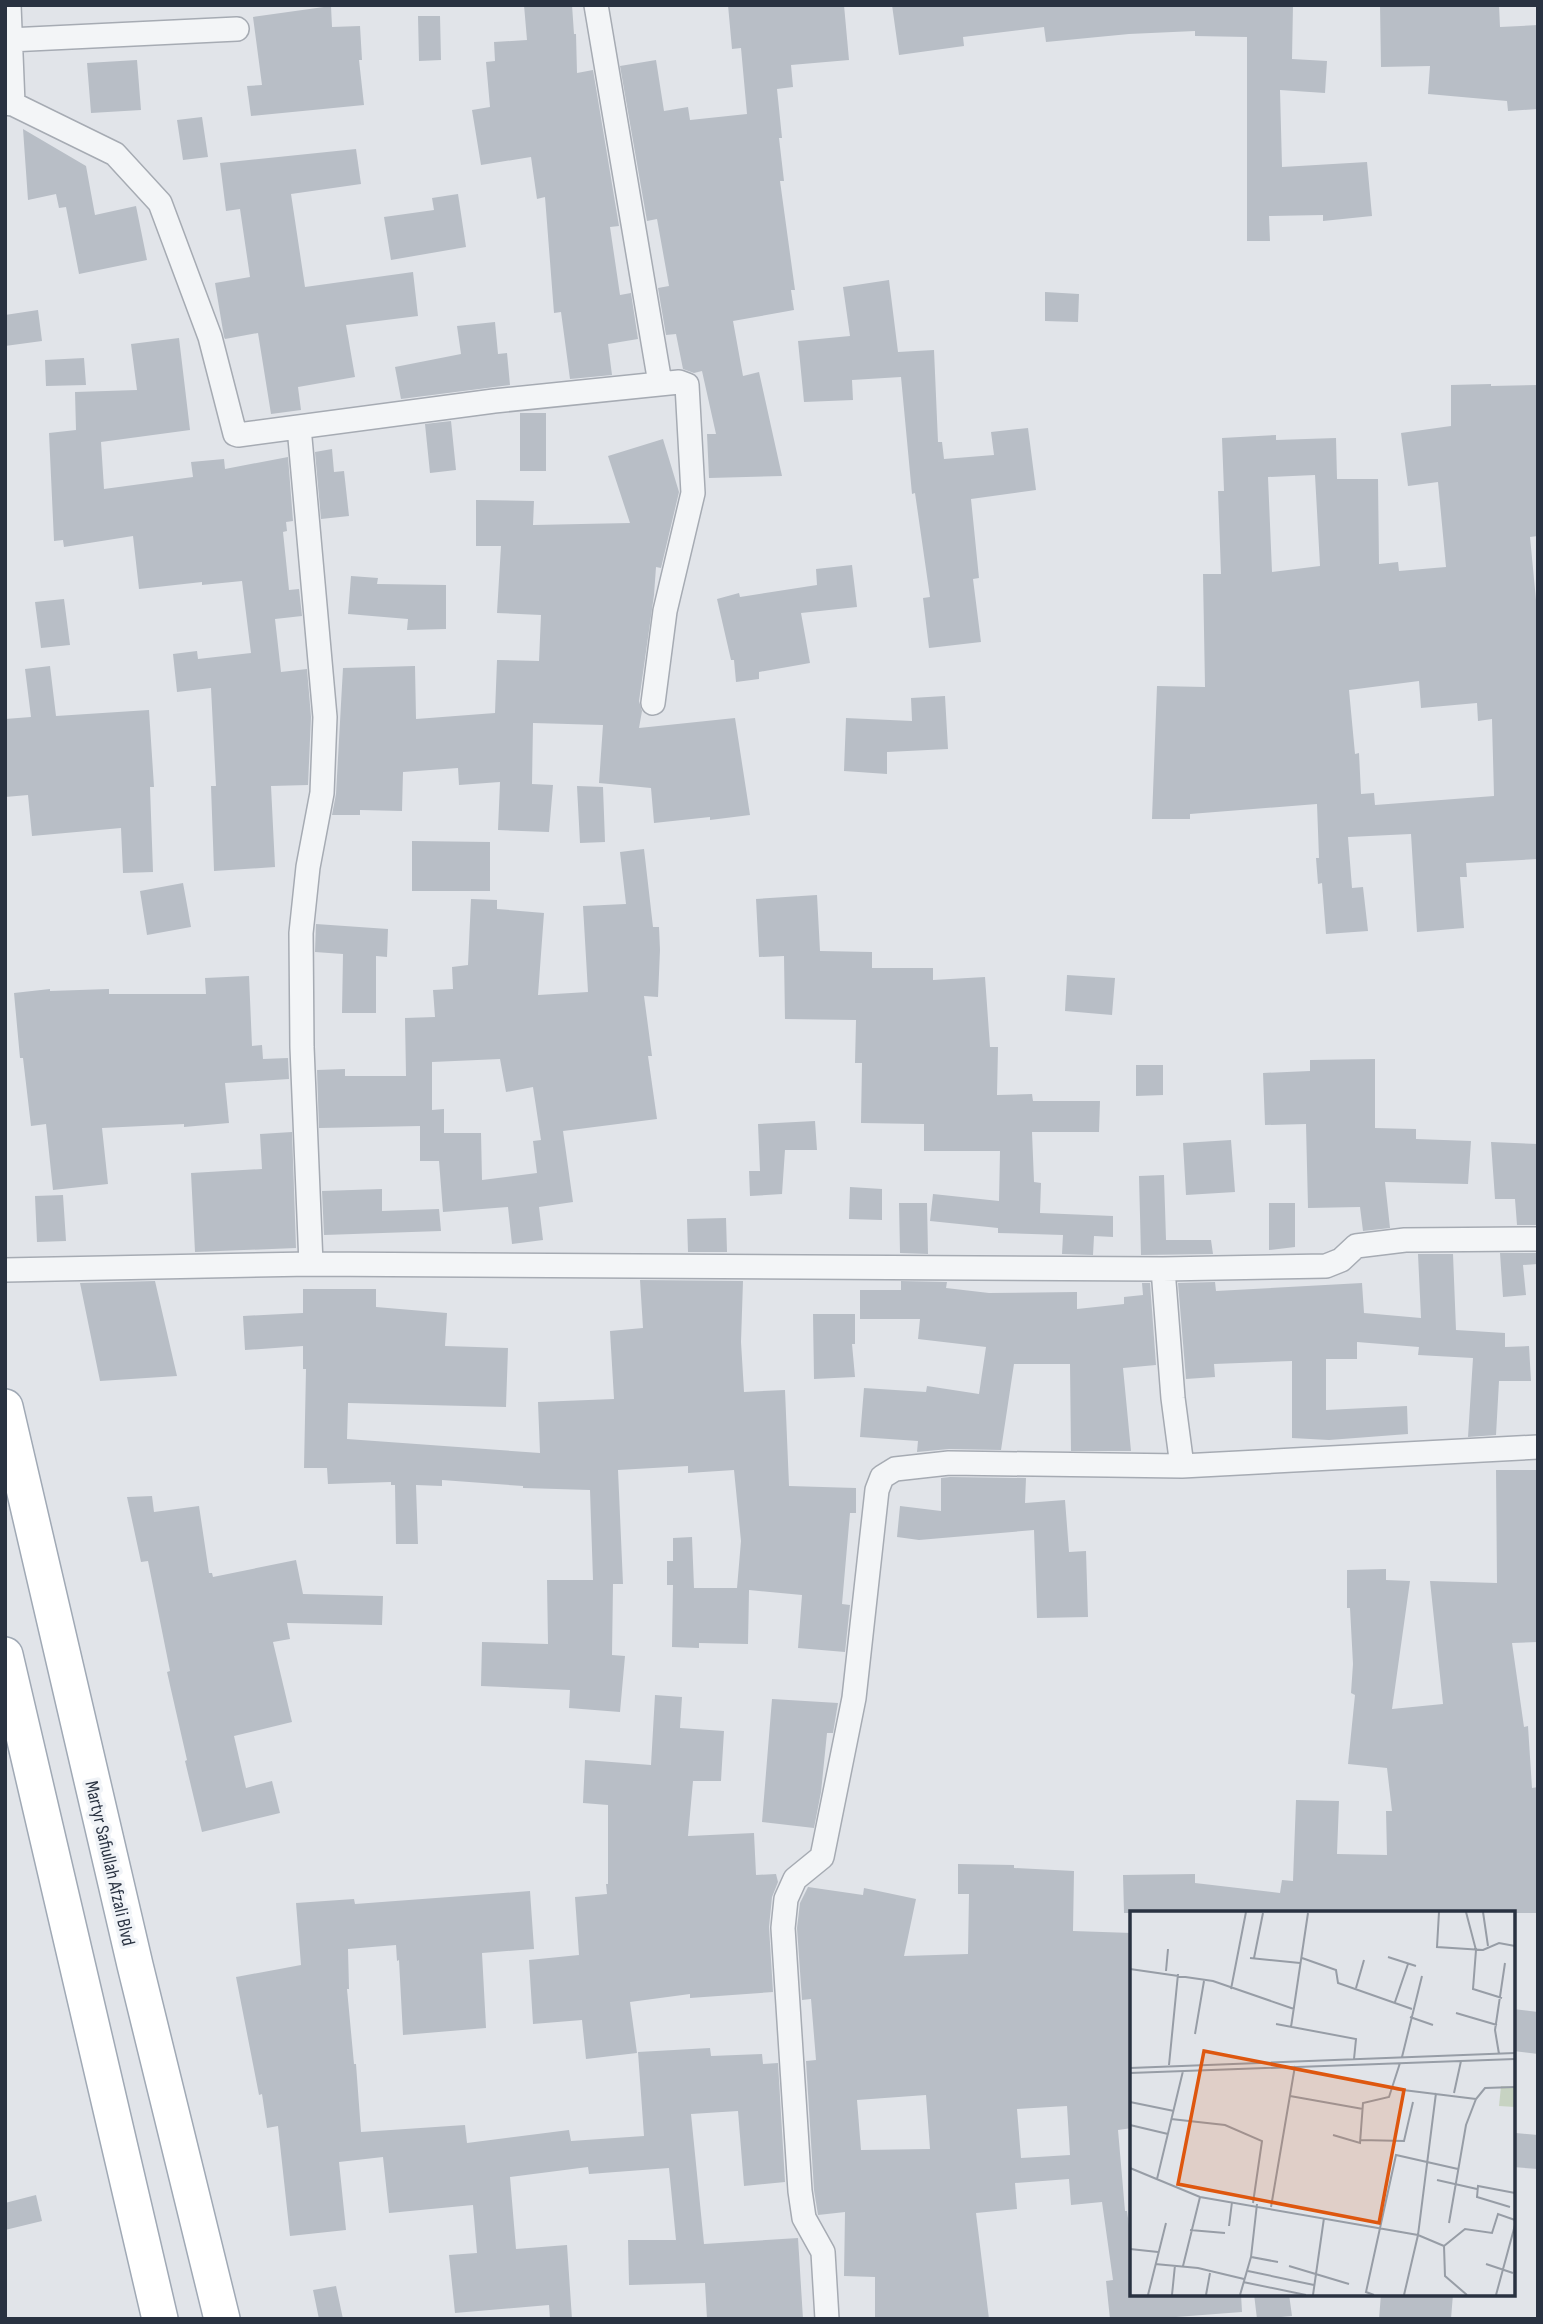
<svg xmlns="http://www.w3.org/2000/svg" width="1543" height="2324" viewBox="0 0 1543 2324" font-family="'Sofia Sans Condensed',sans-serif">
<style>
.building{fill:#b8bec6;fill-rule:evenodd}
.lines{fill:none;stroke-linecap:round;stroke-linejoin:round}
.street-casing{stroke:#a6abb3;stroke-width:26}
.primary-casing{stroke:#a0a9b5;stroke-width:38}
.street{stroke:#f3f5f7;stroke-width:23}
.primary{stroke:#fff;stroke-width:35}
.labels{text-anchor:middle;stroke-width:7;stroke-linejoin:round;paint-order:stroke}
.street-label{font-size:19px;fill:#293241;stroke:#f0f3f7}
.inset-road{fill:none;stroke:#979da6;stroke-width:2}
.view{fill:#de570f;fill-opacity:0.15;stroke:#de570f;stroke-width:3.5}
.inset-edge{fill:none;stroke:#293241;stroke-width:3.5}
</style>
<rect width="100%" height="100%" fill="#e1e4e9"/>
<path class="building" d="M524,5h48l2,29h2l1,39 16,-3 26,156 -9,1 10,68 11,-2 7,46 -30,5 4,31 -42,4 -9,-67 -7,1 -9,-116 -8,2 -6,-42 -50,8 -9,-55 18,-3 -4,-45 9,-1 -1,-19 33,-2z
M728,5h116l5,55 -58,5 2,22 -16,2 5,49h-3l5,43h-4l15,109h-4l3,20 -61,11 10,55 16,-4 23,104 -73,2 -2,-44h9l-14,-63 -8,2 -11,-4 -7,-35 -10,1 -8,-47 11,-2 -12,-67 -10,2 -27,-155 36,-6 8,51 24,-4 2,13 57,-6 -6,-66 -9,1z
M892,5h401l-1,54 35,2 -2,32 -45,-3 2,77 85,-5 5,54 -49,5v-6l-54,1 1,25h-23v-204l-52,-1v-5l-66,3 -83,8 -2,-15 -81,10 1,9 -65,9z
M1380,5h119l1,22 38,-2v84l-30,2 -1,-10 -79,-7 2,-28 -49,1z
M331,6l1,21 28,-1 2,34h-3l5,45 -113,11 -4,-30 15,-1 -9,-68z
M418,16h22l1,44 -22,1z
M137,60l4,50 -50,3 -4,-50z
M202,117l6,40 -25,3 -6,-40z
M23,129l63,37 9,49 41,-9 11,54 -68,14 -13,-67 -7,1 -3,-14 -28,6z
M356,149l5,35 -70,10 14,93 108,-15 5,44 -72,9 9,52 -57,10 3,23 -30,4 -13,-81 -33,6 -1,-2 -9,-54 35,-6 -10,-68 -14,2 -6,-48z
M458,194l8,53 -75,13 -7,-43 50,-7 -2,-12z
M889,280l9,72 36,-2 4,92h4l2,17 50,-4 -3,-23 37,-4 8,62 -65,9 8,79 -6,1 8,63 -52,6 -6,-50 7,-1 -15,-104 -3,1 -11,-117 -49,3 1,20 -49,2 -6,-61 52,-5 -7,-49z
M1045,292l34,2 -1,28 -33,-1z
M38,310l4,31 -37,5v-31z
M495,322l3,32 9,-1 3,32 -109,14 -6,-32 66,-13 -4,-28z
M179,338l11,92 -89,12 3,47 89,-12 -2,-15 33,-3 1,10 63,-12 5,64 -7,1 1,9 -4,1 6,58 10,-1 3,27 -27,3 6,53 26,-3 4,48 -3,68 -37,1 4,81 -61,4 -3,-85h5l-5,-98 -34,4 -4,-38 24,-3 1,8 53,-6 -9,-72 -40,4v-3l-63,7 -6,-53 -69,11 -1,-7 -9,1 -5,-108 27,-3 -1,-38 62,-2 -6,-46z
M84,358l2,27 -40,1 -1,-26z
M1491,384v2l47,-1v151l-8,1 8,84v238l-72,4 1,14h-7l4,51 -47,4 -6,-98 -63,3 4,51 11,-1 5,44 -42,3 -4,-51 -4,1 -2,-26h3l-2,-54 -127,10v5h-38l5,-133 48,1 -2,-113h18l-3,-83h6l-2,-53 54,-3v5l60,-2 1,41h41l1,85 19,-2 1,9 47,-4 -8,-85 -30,4 -7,-53 50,-7v-41zM1315,475l5,91 -48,6 -4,-95zM1419,681l2,27 56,-5 1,18 14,-2 2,77 -119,9 -1,-12 -13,1 -2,-41 -4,1 -6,-64z
M520,413h26v58h-26z
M451,421l5,49 -26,3 -5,-49z
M663,439l16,53 -18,76 -5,-1 -2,28 -15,106 3,10 -3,17 96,-10 15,97 -40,5v-3l-56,6 -3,-35 -52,-5 4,-58 -70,-2 -1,61 21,1 -4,47 -51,-2 2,-48 -41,3 -1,-17 -55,4 -1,39 -42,-1v5h-28l4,-21 7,-126 72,-2 1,53 79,-6 2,-53 42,1 2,-46 -44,-2 4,-67h-25v-46l58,1 -1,24 97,-2 -22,-67z
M332,449l2,23 10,-1 5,45 -28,3 -6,-67z
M852,565l5,42 -56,6 9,50 -51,9v7l-23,3 -2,-22h-3l-14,-61 22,-6 1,4 77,-12 -1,-16z
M351,576l27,2 -1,6 69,1v44l-39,1 1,-11 -60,-5z
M64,599l6,46 -29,3 -6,-46z
M50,666l6,50 93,-6 5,77h-4l3,85 -30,1 -2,-45 -89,8 -4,-41 -23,2v-78l26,-2 -6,-48z
M945,696l3,53 -61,3v22l-43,-3 2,-53 66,3 -1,-23z
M577,786l26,1 2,55 -25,1z
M412,841l78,1v49h-78z
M644,849l9,78h6l1,23 -2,47 -14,-1 8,60h-4l9,63 -94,12 10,71 -34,5 4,33 -31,4 -4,-37 -65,5 -4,-51h-19v-35l-101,2 -2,-58 28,-1v7h61l-1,-58 30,-1 -2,-27 20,-1 -1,-22 16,-2 3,-66 26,1v9l47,4 -6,82 50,-3 -5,-86 43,-2 -6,-52zM500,1059l6,33 27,-5 8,53 -8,1 4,32 -55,7 -1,-47h-37v-24l-12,1v-48z
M183,883l8,44 -44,8 -7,-44z
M817,895l3,56 52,1v16h61v12l52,-3 5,70h8l-1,48 35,-1 1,7h67l-1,31h-67l2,50 7,1 -1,30 73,3v21l-19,-1 -1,19 -31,-1 1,-19 -65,-2v-5l-68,-7 3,-27 66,7 1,-50h-76v-27l-63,-1 1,-60h-7l1,-43 -71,-1 -1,-63 -25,1 -3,-58z
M316,924l72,5 -1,28 -11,-1v57h-34l1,-59 -28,-2z
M1067,975l48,3 -3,37 -47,-4z
M249,976l3,70 10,-1 1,14 25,-1 1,21 -64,4 4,40 -45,4v-3l-82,4 6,56 -55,6 -7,-66 -15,2 -8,-68h-3l-6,-65 36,-4v2l59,-2v5h97l-1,-16z
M1375,1059v69l41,1v10l55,2 -3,43 -83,-2 5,46 -27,3 -3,-24 -52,1 -2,-84 -41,1 -2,-52 47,-2v-11z
M1136,1065h27v30l-27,1z
M815,1121l2,29h-32l-3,44 -32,2 -1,-25h11l-2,-47z
M292,1132l4,116 -101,4 -4,-79 71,-4 -2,-35z
M1231,1140l4,52 -49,3 -3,-52z
M1491,1142l47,2v81h-21l-2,-26h-20z
M1164,1175l2,65h45l2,14 -72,1 -2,-79z
M850,1187l32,2v31l-33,-1z
M382,1189v22l57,-2 2,22 -117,4 -2,-44z
M63,1195l3,46 -29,1 -2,-46z
M899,1203h28l1,51 -28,-1z
M1269,1203h26v44l-26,3z
M726,1218l1,34h-39l-1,-33z
M1500,1253h38v11l-15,1 3,30 -23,2z
M1418,1254h35l3,76 49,3v14l24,-1 2,35h-32l-3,54 -28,2 5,-79 -55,-3 1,-8 -62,-5v17h-31v51l81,-4 1,28 -79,6 -37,-2v-77l-78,3 1,13 -29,2 -8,-96 37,-1 1,9 146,-8 2,30 57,5z
M640,1280l103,1 -2,61 3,50 41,-2 4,96 67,2v25h-6l-8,91 8,1 -5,47 -47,-4 4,-53 -53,-5 -1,54 -49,-1v5l-27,-1 1,-62h-6v-24h6v-23l19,-1 2,51h43l4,-47 -7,-71 -46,3v-7l-70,4 5,114h-10l-1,71 13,1 -5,56 -51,-4 1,-18 -89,-4 1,-44 66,2 -1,-64h46l-3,-90 -67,-2v-2l-81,-6v6l-26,-1 2,59h-22l-1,-59h-4v-3l-63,2 -1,-16h-23l2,-99h-3v-23l-58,4 -2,-34 60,-3v-24h73v18l71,6 -2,33 63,2 -2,59 -158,-4 -1,36 193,14 -2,-51 76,-3 -4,-68 33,-3z
M155,1281l22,95 -77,5 -20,-98z
M901,1281l46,1 -1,6 43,5 88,-1v17l47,-5v-7l19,-2 -1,-12h8l6,82 -33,3 8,83h-60l-1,-87h-56l-13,86 -52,-1 -32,3 1,-11 -58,-4 4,-49 62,4 1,-6 52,8 7,-47 -68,-8 2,-20h-60v-29h41z
M813,1314h42v30h-3l3,33 -41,2z
M1496,1470h42v172l-26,1 12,84 4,-1 4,62 6,-1v126h-414l-1,-38 72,-1v9l85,10 2,-13 11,1 3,-81 43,1 -2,53 50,1 -1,-44h6l-5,-43 -39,-4 7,-69 -4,-2 2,-29 -3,-56h-3v-38l39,-1v11l24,1 -18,128 51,-5 -13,-123 67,2z
M950,1477l76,1 -1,25 40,-3 4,52 17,-1 2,66 -51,1 -3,-88 -115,10 -22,-3 3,-31 41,5v-33z
M152,1496l2,16 45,-6 10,67h3l1,4 83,-17 7,34 80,2 -1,29 -95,-2 3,16 -17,3 19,80 -58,14 12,52 26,-7 8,32 -78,19 -17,-71 2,-1 -20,-88 3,-1 -22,-110 -7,1 -14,-65z
M655,1695l27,2 -2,31 44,3 -3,50h-28l-5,55 66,-3 2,42 20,-1 2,8 -6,15 -3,30 4,65 -83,6v-4l-60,8 7,51 -51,6 -4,-39 -49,4 -4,-64 50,-5 -4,-58 32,-3 -1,-10h2v-79l-25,-2 2,-43 66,5z
M772,1699l66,4 -5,30h-6l-6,59 -7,36 -52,-6z
M958,1864l56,1v3l60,3 -1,60 59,2v195l-14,2 7,81h2l5,36v47h109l1,18 -66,5v2h-66l-4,-38 7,-1 -11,-78 -31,3 -2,-26 -54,4 2,26 -41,4 13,106h-114v-42l-31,-1 1,-64 -27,3 -4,-25 -8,-129 10,-1 -5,-61 -9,1 -5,-72 3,-25 8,-16 55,8 1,-7 52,11 -12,57 64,-2 1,-60h-11zM926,2095l4,54 -69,1 -4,-50zM1067,2106l3,49 -49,3 -4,-49z
M530,1891l4,58 -52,4 4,75 -83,7 -4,-75 -2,1 -1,-16 -48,4 1,40h-2l7,75h2l5,68 104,-7 2,18 102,-13 2,11 73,-5 -6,-84 72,-4 1,8 51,-2 1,10 15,-1 7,119 -41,4 -6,-75 -47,3 13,130 94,-6 5,81h-96l-2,-36 -76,2 -1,-45h48l-7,-72 -80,6 -1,-7 -78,10 6,72 51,-4 5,74h-22l-1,-14 -94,8 -6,-58 28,-2 -4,-48 -84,8 -6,-56 -44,5 7,68 -56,6 -12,-110 -11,2 -5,-34 -3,1 -23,-118 65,-12 -5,-62 58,-4 1,5z
M1513,2009l25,3v42l-25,-3z
M1516,2133l22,2v34l-25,-2z
M36,2195l6,26 -37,9v-27z
M336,2286l7,33h-24l-6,-29z
M1254,2294h35l3,22 -35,3z
M1381,2294h72l-2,25h-72z"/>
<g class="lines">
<g class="street-casing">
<path id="street" d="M9,5l4,99
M596,5l64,378
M9,40l228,-11
M5,103l8,1 102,50 45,49 50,134 25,97 3,1 256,-34 185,-19 8,3 6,108 -28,118 -12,92
M299,427l26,290 -3,76 -14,74 -7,66 1,114 9,217
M1163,1269l10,129 9,68
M5,1270l306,-6 852,5 163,-3 15,-6 15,-14 49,-6 133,-1
M827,2319l-4,-67 -19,-34 -4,-27 -17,-263 3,-29 9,-20 27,-22 32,-159 23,-208 5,-13 13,-8 54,-6 233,3 356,-19"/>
</g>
<g class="primary-casing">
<path id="primary" d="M5,1407l130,558 87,354
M5,1655l155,664"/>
</g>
<use href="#street" class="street"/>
<use href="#primary" class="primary"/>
</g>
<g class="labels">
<g class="street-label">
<text transform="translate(111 1863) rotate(77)" y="7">Martyr Safiullah Afzali Blvd</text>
</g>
</g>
<g transform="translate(1130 1911)">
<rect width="385" height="385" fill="#e1e4e9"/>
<path d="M371,175l14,1v20l-16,-1z" fill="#c7d3c2"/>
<path class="inset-road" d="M309,1l-2,35 46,3 16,-7 16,3M336,1l10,38 -3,39 29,9M353,1l5,34M258,46l28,9M120,47l50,5M124,47l9,-45M172,47l34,12 2,13 74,26M0,58l83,12 81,28M36,60l2,-22M226,77l8,-28M101,78l15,-77M265,91l13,-38M326,102l41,12M280,106l23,8M146,113l80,15 -2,20M161,116l17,-114M65,123l9,-53M369,143l-4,-24 10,-67M272,146l20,-81M39,154l9,-91M0,157l385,-15M0,162l385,-14M265,178l81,10M324,182l7,-32M160,185l73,13M0,191l44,9M41,208l54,6 37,16 -9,62M0,214l38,9M203,224l27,8 3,-40 26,-6 11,-34M230,229l44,1 9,-39M0,257l70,29 218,38 26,11 1,30 22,19M27,268l26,-108M307,269l40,9M0,294v22M141,296l24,-141M380,296l-33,-10 1,-11 37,7M319,312l17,-98 10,-26 9,-11 30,-1M99,315l3,-24M60,319l35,3M314,335l21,-17 27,4 6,-19 17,6M0,338l28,3M121,346l6,-53M25,353l43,4 46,11M356,353l27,9M53,355l17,-69M159,355l60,18M118,360l66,14M113,371l63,13M18,384l18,-72M42,384l3,-30M76,384l4,-22M110,384l11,-38 27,5M183,384l11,-77M244,384l-8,-3 30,-137 62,14M274,384l14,-60 18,-142M366,384l19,-70"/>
<path class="view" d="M74,140l200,39 -25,133 -201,-39z"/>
<rect width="385" height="385" class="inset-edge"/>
</g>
<rect width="1543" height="2324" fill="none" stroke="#293241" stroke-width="14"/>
</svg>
